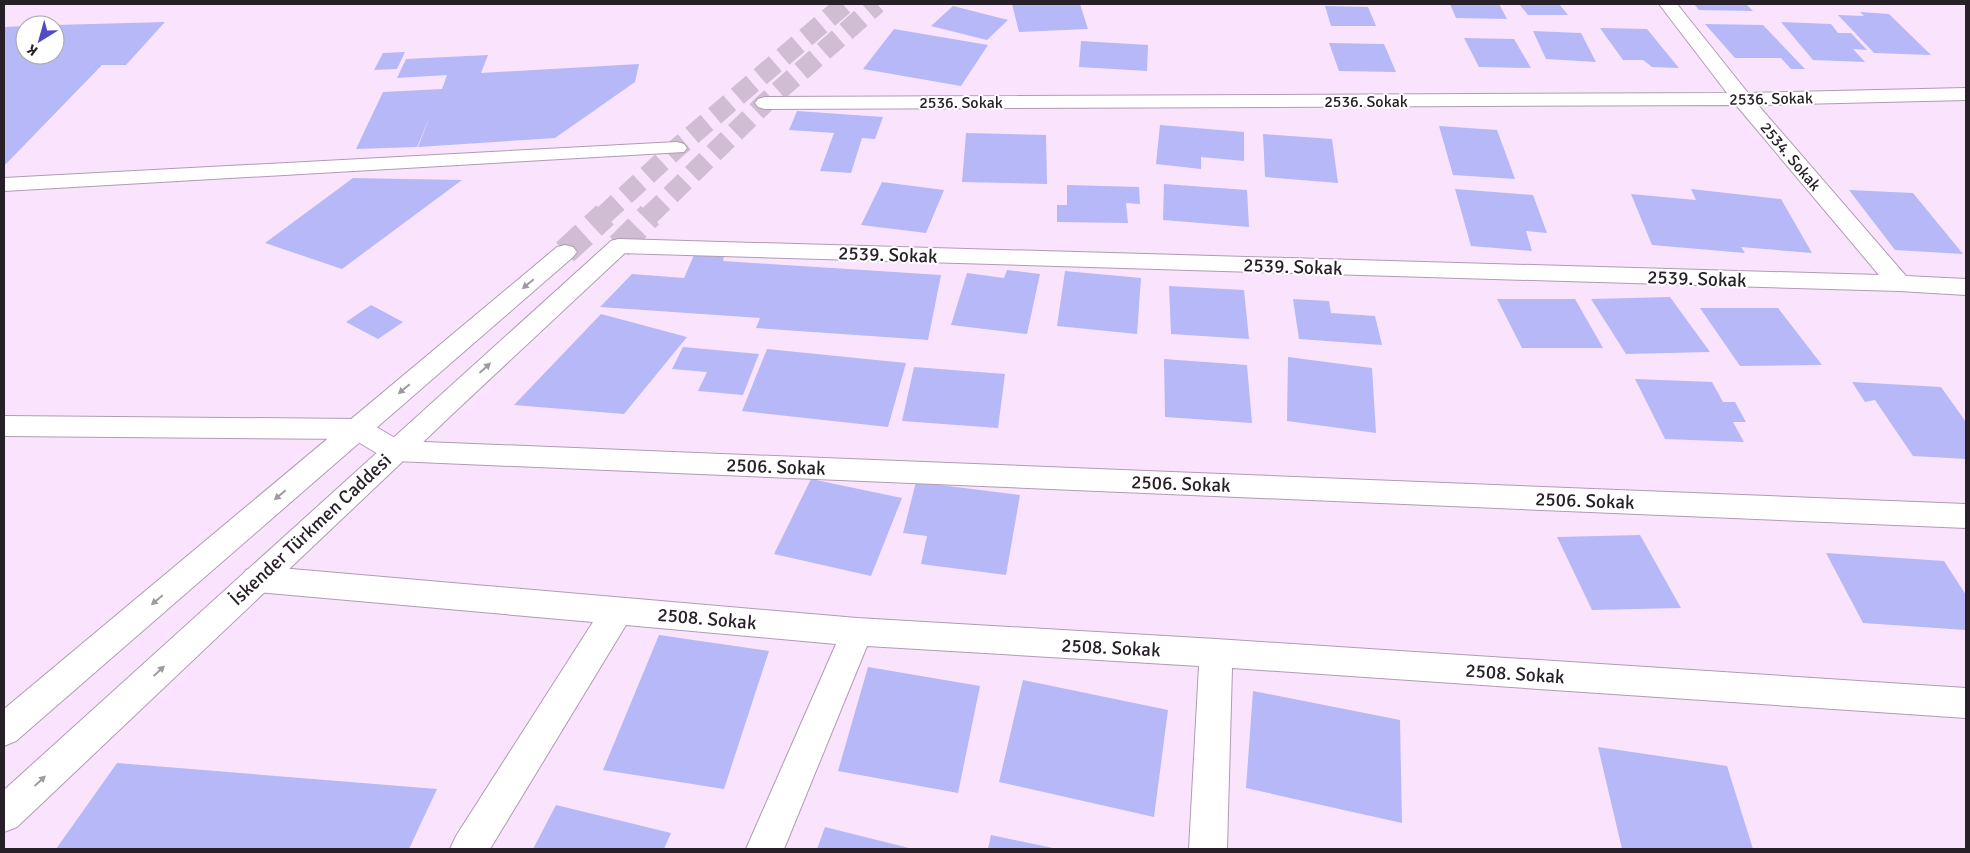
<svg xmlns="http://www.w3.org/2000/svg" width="1970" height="853" viewBox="0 0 1970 853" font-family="Signika,sans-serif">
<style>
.building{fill:#b6b8f7}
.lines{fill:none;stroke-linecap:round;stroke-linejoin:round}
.secondary-tunnel-far1{stroke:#d0bdd3;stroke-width:20;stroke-dasharray:20 10;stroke-linecap:butt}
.secondary-tunnel{stroke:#d0bdd3;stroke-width:26;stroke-dasharray:26 12;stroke-linecap:butt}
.minor-casing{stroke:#b09bb3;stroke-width:2}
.secondary-casing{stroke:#b09bb3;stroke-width:2}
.minor{fill:#fff;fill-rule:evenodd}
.secondary{fill:#fff;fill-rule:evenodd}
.oneway{fill:#9e9b9f}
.labels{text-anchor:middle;stroke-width:4;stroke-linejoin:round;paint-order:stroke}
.far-street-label{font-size:16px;fill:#282029;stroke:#fff}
.street-label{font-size:19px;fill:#282029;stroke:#fff}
</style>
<rect width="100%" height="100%" fill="#fae4fd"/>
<path class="building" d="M1012,4h68l8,25 -69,3z
M1450,4h49l8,15 -51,-1z
M1519,4h40l9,11h-40z
M1694,4h52l7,7 -54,-1z
M953,6l55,14 -21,20 -56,-14z
M1325,6l43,1 8,19h-45z
M1860,12l29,2 42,41 -57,-2 -36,-38 26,1z
M165,22l-39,43h-24l-98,101v-139l21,-1v29h30v-30z
M1781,22l50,2 7,9h13l16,17 -14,-1 12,13 -52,-2z
M1705,24l58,1 42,44h-14l-10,-11h-46z
M1600,28l47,1 32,39 -27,-1 -9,-7h-20z
M894,29l94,16 -27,41 -98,-17z
M1533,31l48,2 15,29 -50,-3z
M1464,38l50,1 17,29 -52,-1z
M1081,41l67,4 -1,26 -68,-4z
M1329,43l55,1 12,28 -57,-1z
M405,52l-8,17 -23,1 9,-17z
M488,55l-7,18 158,-9 -4,18 -80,56 -137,9 12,-31 -13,31 -61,2 27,-57 59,-3 5,-14 -50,3 9,-19z
M797,111l86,6 -8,22 -13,-1 -11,35 -31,-2 14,-38 -45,-3z
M1160,125l84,7v29l-43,-4v12l-45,-5z
M1439,126l58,4 18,49 -62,-4z
M966,133l80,2 1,49 -85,-2z
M1263,134l69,5 6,44 -73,-6z
M353,178l109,2 -120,89 -77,-26z
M882,182l62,8 -18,43 -65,-8z
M1164,184l83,6 2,37 -86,-7z
M1067,185l72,2 1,17 -14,-1 2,20 -71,-1v-17h10z
M1455,189l78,6 14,38 -21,-2 6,20 -61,-5z
M1691,189l90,10 31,54 -71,-6 4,6 -93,-8 -21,-51 65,6z
M1849,190l64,3 50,61 -68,-4z
M694,255l30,2 -1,4 218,14 -13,65 -172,-12 4,-10 -160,-11 32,-33 52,4z
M1007,270l33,4 -13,60 -76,-9 16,-52 37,5z
M1065,271l76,7 -4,56 -80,-8z
M1169,286l75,4 5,49 -78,-5z
M1670,297l40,55 -84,2 -35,-55z
M1293,299l36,2 2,12 44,3 7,29 -83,-6z
M1497,299h78l28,49h-81z
M371,305l32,17 -25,17 -32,-17z
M1700,308h78l44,57 -82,1z
M601,314l86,23 -63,77 -110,-9z
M683,347l76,7 -16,41 -45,-4 9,-19 -35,-3z
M767,349l139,14 -18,64 -146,-16z
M1288,357l84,11 4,65 -89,-12z
M1164,359l83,6 5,58 -87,-6z
M914,367l91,7 -7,54 -96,-7z
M1635,379l77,3 11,20h12l11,20h-13l11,20 -79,-3z
M1852,382l89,5 25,35v37l-53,-3 -38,-56 -10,2z
M811,479l91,19 -31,78 -97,-22z
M916,482l104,13 -14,80 -85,-11 6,-28 -24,-3z
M1640,535l41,73 -89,2 -35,-73z
M1826,553l118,8 22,34v35l-103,-7z
M659,635l110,16 -45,138 -121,-19z
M868,667l112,19 -22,107 -120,-22z
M1023,680l145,30 -14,107 -155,-35z
M1253,691l147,29 2,103 -156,-35z
M1598,747l129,19 26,83h-131z
M117,763l320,26 -28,60h-353z
M556,805l115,28 -7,16h-131z
M825,827l88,22h-96z
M991,835l62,13v1h-65z"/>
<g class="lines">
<path class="secondary-tunnel-far1" d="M603,216l74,-68 168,-144
M649,216l116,-113 112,-99"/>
<path class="secondary-tunnel" d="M619,246l31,-31
M565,252l40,-37"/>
<g class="minor-casing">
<path id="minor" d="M1659,4h18l71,89 218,-5v12l-208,5 148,171 60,3v16l-67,-4 -1280,-38 -8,-2 -4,-5 4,-5 8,-2 1260,36 -143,-170 -971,4 -7,-2 -3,-4 3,-4 7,-2 962,-4z
M677,142l7,2 3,4 -3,4 -680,39v-13z
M4,416l354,3 10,3 32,19 1566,63v24l-1571,-67 -10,-3 -32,-19 -349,-3z
M257,566l600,52 359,21 750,49v30l-734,-50 -5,181h-38l10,-183 -332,-20 -83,203h-38l90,-205 -210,-19 -136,224h-40l6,-13 137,-214 -336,-30 -11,-4 -5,-9 5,-9z"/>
</g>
<g class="secondary-casing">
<path id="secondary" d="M619,239l8,2 4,5 -4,5 -168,157 -442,419 -13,5v-42l607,-549z
M565,245l8,2 4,5 -4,5 -557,484 -12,5v-37l553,-462z"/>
</g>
<use href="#minor" class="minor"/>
<use href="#secondary" class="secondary"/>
</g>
<defs><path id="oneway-solid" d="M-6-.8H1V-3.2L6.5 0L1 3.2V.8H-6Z" transform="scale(1.25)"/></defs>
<g class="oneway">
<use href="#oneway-solid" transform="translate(528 284) rotate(140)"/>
<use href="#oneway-solid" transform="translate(485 368) rotate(-42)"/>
<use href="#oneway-solid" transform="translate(404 389) rotate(140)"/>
<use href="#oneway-solid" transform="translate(280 495) rotate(140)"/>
<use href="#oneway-solid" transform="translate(157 600) rotate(140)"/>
<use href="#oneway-solid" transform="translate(159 671) rotate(-43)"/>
<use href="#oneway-solid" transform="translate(40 781) rotate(-43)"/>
</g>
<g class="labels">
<g class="far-street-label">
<text transform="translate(1771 98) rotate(-1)" y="6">2536. Sokak</text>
<text x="1366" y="107">2536. Sokak</text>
<text x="961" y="108">2536. Sokak</text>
<text transform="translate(1791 156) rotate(50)" y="6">2534. Sokak</text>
</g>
<g class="street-label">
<text transform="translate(888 254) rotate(2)" y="7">2539. Sokak</text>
<text transform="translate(1293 266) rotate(2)" y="7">2539. Sokak</text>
<text transform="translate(1697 278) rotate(2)" y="7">2539. Sokak</text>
<text transform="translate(776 466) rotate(2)" y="7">2506. Sokak</text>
<text transform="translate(1181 483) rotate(2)" y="7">2506. Sokak</text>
<text transform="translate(1585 500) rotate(2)" y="7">2506. Sokak</text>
<text transform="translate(310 529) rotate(-43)" y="7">İskender Türkmen Caddesi</text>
<text transform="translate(707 618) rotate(5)" y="7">2508. Sokak</text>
<text transform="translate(1111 647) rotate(3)" y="7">2508. Sokak</text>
<text transform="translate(1515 673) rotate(4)" y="7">2508. Sokak</text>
</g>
</g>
<rect width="1970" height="853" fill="none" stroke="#282029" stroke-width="10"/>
<g transform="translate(40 40) rotate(217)"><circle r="24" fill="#ffffff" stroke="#a9a6a9"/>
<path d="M0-4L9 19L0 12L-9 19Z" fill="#514cc3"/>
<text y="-8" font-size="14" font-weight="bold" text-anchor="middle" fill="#282029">K</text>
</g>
</svg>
